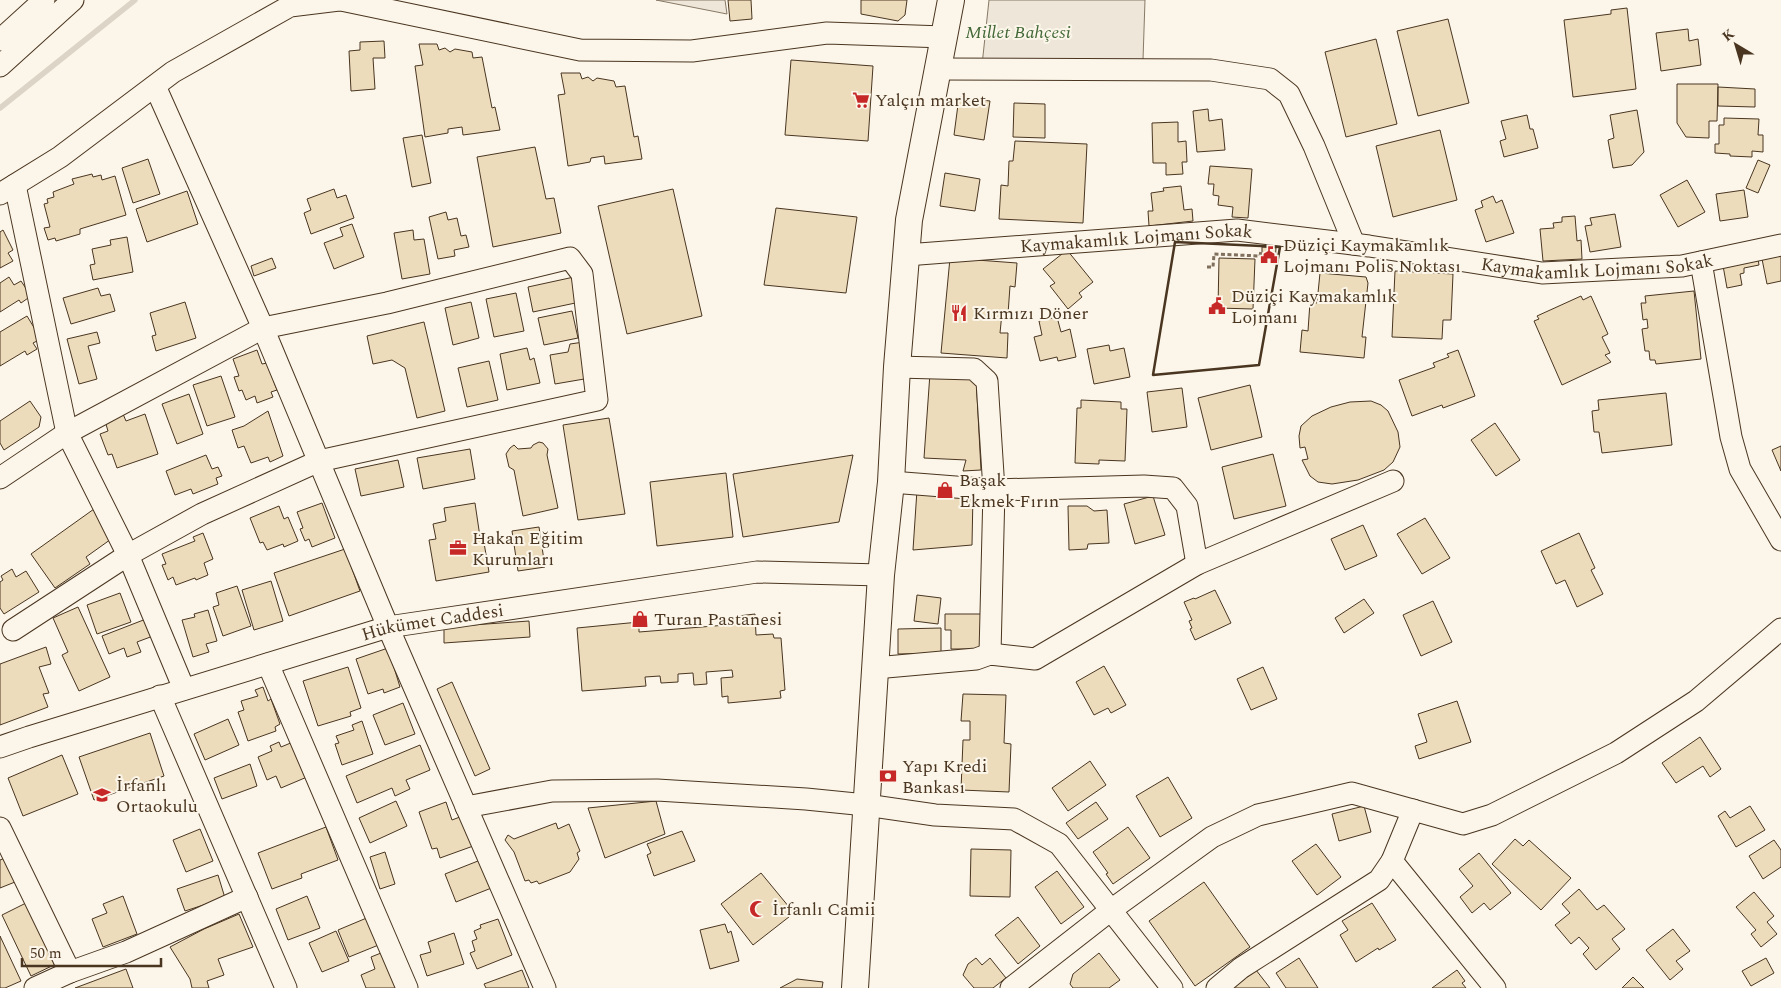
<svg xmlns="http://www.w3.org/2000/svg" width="1781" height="988" viewBox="0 0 1781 988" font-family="Spectral,serif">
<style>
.green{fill:#ede6d9;stroke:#887966}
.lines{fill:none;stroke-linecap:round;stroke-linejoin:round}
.stream{stroke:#dcd4c6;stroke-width:5.5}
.building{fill:#ecdcbc;stroke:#4a3520}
.minor-casing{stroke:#4a3520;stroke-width:23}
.major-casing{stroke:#4a3520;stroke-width:28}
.path{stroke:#7f6f5c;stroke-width:3;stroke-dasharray:4 2.5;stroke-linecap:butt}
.minor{stroke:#fbf6e9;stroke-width:21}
.major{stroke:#fbf6e9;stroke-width:26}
.wall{stroke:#4a3520;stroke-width:2.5}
.labels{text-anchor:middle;stroke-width:4;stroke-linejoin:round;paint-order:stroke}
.park-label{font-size:18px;font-style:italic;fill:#436837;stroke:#fbf6e9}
.poi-label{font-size:18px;fill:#4a3520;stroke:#fbf6e9;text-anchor:start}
.street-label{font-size:18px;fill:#4a3520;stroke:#fbf6e9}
</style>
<rect width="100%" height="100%" fill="#fbf6e9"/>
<path class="green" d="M656,0h69l2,14z
M989,0h156l-2,60 -161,5z"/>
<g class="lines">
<path class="stream" d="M0,108l135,-108"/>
</g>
<path class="building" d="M728,0h23l1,19 -22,2z
M861,0h46l-2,15 -7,6 -37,-7z
M1627,8l9,81 -63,8 -9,-77 47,-6v-4z
M1448,19l21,84 -51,13 -21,-85z
M1688,29l1,12 9,-2 3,26 -40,6 -5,-38z
M1376,39l21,85 -51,13 -21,-85z
M384,41l1,17h-12l2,31 -24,2 -2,-40 11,-1v-8z
M419,44h18l2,6 6,-2 5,4 5,-3 17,3 1,6 9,-1 10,51 3,-1 5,23 -37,5 -1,-8 -14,2v4l-23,4 -10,-71 8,-1z
M791,60l82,6 -5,75 -83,-6z
M561,73h19l2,6 6,-2 5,4 4,-3 17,3 2,6 9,-1 9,51 4,-1 4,23 -37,5 -1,-8 -13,2 -1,4 -22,4 -10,-71 7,-1z
M1677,84h41l-1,37h-8v17l-23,-1 -9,-14z
M1718,87l37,2v18l-37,-1z
M959,97l31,4 -6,39 -30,-5z
M1014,103l31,1v34l-32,-1z
M1208,109l1,12 13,-2 3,31 -28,2 -4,-41z
M1637,110l7,42 -12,13 -19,3 -5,-28 6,-2 -4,-23z
M1527,115l3,14h3l5,19 -34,9 -4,-16 6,-2 -5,-18z
M1724,118l35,1 -1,16h5v17l-11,-1v6l-22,-1v-2l-15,-1v-9h4v-19h5z
M1178,122v20l8,-1 1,21h-5l1,12 -17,1v-12h-13l-1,-40z
M1440,130l17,70 -64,17 -17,-71z
M422,135l9,48 -19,4 -9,-49z
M1015,141l72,3 -4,79 -84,-4 2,-34 7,1 1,-25h4z
M535,147l11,52 8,-1 7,35 -68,14 -16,-90z
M148,159l12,35 -27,9 -11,-35z
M1758,160l12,5 -12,28 -12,-5z
M1210,166l42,3 -4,49 -16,-1 1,-10 -15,-2 1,-9 -6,-1 1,-11h-6z
M945,173l35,6 -5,32 -35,-5z
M92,174l1,3 8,-2 1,5 13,-4 11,39 -46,14v5l-24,7 -1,-3 -7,2 -4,-12 6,-1 -6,-23 4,-1 -1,-4 7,-2 -1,-5 21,-8 -2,-5z
M1687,180l18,32 -27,15 -18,-32z
M1181,186l3,24 8,-1 1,12 -44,5 -1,-15h5l-2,-18 13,-2 -1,-3z
M334,189l3,9 9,-3 8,23 -43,16 -7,-21 7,-3 -4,-11z
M673,189l29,127 -75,18 -29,-128z
M1744,190l4,27 -28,4 -4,-27z
M187,191l11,33 -51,18 -11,-33z
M1493,196l3,7 6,-3 12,33 -28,9 -11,-32 8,-3 -2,-6z
M776,208l81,9 -11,76 -82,-8z
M446,212l2,8 9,-2 4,18 5,-1 3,12 -15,3 1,6 -17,3 -9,-42z
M1615,214l6,33 -31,5 -5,-26 7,-1 -2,-7z
M1575,216l2,25 4,-1 1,19 -39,2 -3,-32 14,-1 -1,-5 9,-1v-5z
M352,224l12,33 -30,12 -10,-26 19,-7 -3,-8z
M3,230l10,20 -5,3 5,8 -13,7v-36z
M413,230l1,10 10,-1 6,35 -28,5 -8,-46z
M127,237l6,35 -40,8 -3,-15 5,-1 -3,-15 19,-4 -1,-5z
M1262,247l14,1 -1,15 -13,-1z
M1067,250l26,32 -14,11 3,4 -14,12 -18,-23 5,-3 -12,-14z
M1781,250v31l-14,3 -6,-30z
M1757,253l2,12 -15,3v5l-4,1 2,11 -15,3 -5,-28z
M272,258l4,10 -22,8 -3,-10z
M950,258l67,5 -2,24 -5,-1 -2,28 -6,-1 -2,20h8l-1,25 -66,-5z
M1219,258l36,1 -2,50 -35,-1z
M1395,271l58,3 -2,46h-8l-1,19 -50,-2z
M1320,273l46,4 2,6 -6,54h4l-2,21 -64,-6 2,-22 6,1 2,-29 7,1z
M9,277l5,8 7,-4 10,15 -10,7 -2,-3 -19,12v-29z
M574,277l6,25 -47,10 -5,-25z
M98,288l3,8 9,-2 5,17 -44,13 -8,-26z
M1694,291l7,68 -45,5 -1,-4h-5l-1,-9h-4l-3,-22 6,-1 -1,-9 -4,1 -2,-17h5l-1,-7z
M516,293l8,38 -30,6 -8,-38z
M1581,296l2,4 8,-4 17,38 -6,3 8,16 -5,2 6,7 -49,23 -28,-64 5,-2 -2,-3z
M185,302l11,36 -40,13 -4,-15 4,-1 -6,-22z
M471,302l8,36 -26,7 -8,-37z
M572,311l6,27 -34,7 -6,-27z
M27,316l14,23 -8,4 4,6 -10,6 -2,-4 -25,15v-34z
M1057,317l4,15 9,-3 6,28 -18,4 -1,-4 -17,4 -6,-24 8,-2 -3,-14z
M424,322l21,89 -28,7 -12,-50 -13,-8 -19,4 -6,-28z
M97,332l3,11 -12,3 9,33 -18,5 -12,-45z
M584,342l6,36 -35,6 -5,-29 18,-3 2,-8z
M1109,345l1,6 14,-3 6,29 -36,7 -7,-35z
M527,348l3,12 4,-2 6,25 -33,7 -7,-36z
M257,350l5,14 5,-1 10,27 -6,2 2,5 -16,6 -2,-7 -9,4 -4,-10 -3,1 -5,-14 5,-1 -6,-17z
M1458,350l17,46 -32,12 -1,-3 -30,11 -13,-36 36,-13 -2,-4 16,-6 -2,-3z
M489,361l9,39 -31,7 -9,-39z
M930,373l46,4 5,93 -18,1 3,-11 -42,-2z
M221,376l14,41 -28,9 -14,-41z
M1250,385l12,52 -51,13 -13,-52z
M1182,388l5,39 -35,5 -5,-40z
M1666,393l6,52 -70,8 -3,-21h-5l-2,-21 7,-1 -1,-10z
M189,394l14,40 -26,10 -15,-40z
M1081,400l40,2v7h6l-2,52 -26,-1v4l-24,-1 2,-55h4z
M30,401l11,16 -2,10 -35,23 -4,-7v-22z
M1371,401l10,4 7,6 10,21 2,15 -7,15 -9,8 -26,10 -26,4 -14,-2 -8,-6 -8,-16 6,-1 -3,-12 -5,1 -1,-12 2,-10 11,-10 19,-9 19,-5z
M268,411l15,45 -13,6 -2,-5 -17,6 -7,-17 -6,2 -6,-18 12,-4z
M123,414l3,7 19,-7 13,40 -41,14 -5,-14 -4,1 -8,-21 8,-3 -3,-10z
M609,418l16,96 -47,6 -15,-95z
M1495,423l25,37 -24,16 -25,-36z
M539,442l4,1 5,6 -1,6 11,53 -35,8 -9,-46 -5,-3 -3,-13 4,-6 4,-3 4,4 13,-1 2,-3z
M1781,446v25l-9,-21z
M470,449l5,30 -52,10 -6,-31z
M1273,454l13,52 -52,13 -12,-52z
M206,455l6,14 6,-2 4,9 -6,2 2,6 -25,10 -2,-5 -16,6 -9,-24z
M853,455l-14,67 -96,15 -10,-63z
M398,460l6,27 -43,9 -6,-27z
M726,473l7,64 -76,9 -7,-64z
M917,490l56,4 -1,51 -59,5z
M1153,496l12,39 -30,9 -11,-40z
M322,503l13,35 -23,9 -3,-8 -4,2 -5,-12 3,-1 -6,-16z
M475,503l5,34h3l6,35 -53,9 -7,-41 7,-1 -3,-15 13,-3 -2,-13z
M279,506l5,13 4,-2 10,24 -14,6 -1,-3 -16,6 -4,-8 -3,1 -10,-25z
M1068,506h19l7,5 13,-1 2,33 -21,1 -1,5 -18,1z
M94,509l20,28 -28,20 4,7 -35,24 -24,-34z
M1425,518l25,40 -28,16 -25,-40z
M1363,525l14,31 -32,14 -14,-31z
M539,527l6,40 -27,4 -6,-40z
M203,533l10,26 -9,4 4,12 -12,5 -1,-2 -19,7 -3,-8 -5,3 -6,-15 4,-1 -4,-10 33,-13 -2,-4z
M1579,533l16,35 -4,2 12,24 -26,13 -12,-27 -9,4 -15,-33z
M345,549l15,42 -71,25 -15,-43z
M12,569l4,8 10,-6 13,21 -35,22 -4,-6v-26l3,-2 -2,-4z
M271,581l12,40 -29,9 -12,-40z
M237,586l14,40 -28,10 -10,-29 6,-2 -3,-12z
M1215,590l16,33 -36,17 -5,-11 2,-1 -3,-7 3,-1 -8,-18 10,-4 1,1z
M120,593l11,29 -34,12 -10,-29z
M917,595l24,3 -3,26 -24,-3z
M1364,599l10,14 -30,20 -9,-15z
M1433,601l19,41 -31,14 -18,-41z
M78,607l32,70 -31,14 -17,-36 6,-3 -15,-34z
M208,610l9,31 -11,3 3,8 -16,5 -11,-37 13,-3 -1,-3z
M755,614l1,21 17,-1 1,4h7l4,52 -5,1 1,7 -53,5v-7l-6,1 -1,-19 12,-1 -1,-7 -26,2 1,12 -13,1 -1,-12 -15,1v8l-17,1 -1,-7 -15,1 1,9 -64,5 -5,-63 62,-6v10l100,-8 -1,-8z
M945,614h36l1,35h-31v-19h-6z
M146,619l7,17 -16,6 4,10 -14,5 -3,-9 -15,6 -7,-18z
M529,621l1,16 -86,6v-16z
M941,628v25l-43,1v-25z
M46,647l5,17 -12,3 10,26 -6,1 5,13 -48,18v-61z
M388,648l12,39 -16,6 -1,-4 -15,5 -12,-35z
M1104,666l22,39 -15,8 -3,-5 -14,7 -18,-33z
M348,667l13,41 -11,4 1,4 -33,10 -15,-45z
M1263,667l14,32 -26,11 -14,-31z
M452,682l38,87 -15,7 -38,-87z
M263,687l5,14 3,-2 9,25 -5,3 1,4 -28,10 -10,-29 6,-2 -3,-9 17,-5 -3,-6z
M963,694l43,1 -2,48 7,1 -2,48 -48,-2 2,-50h7v-19h-9z
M1457,701l14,41 -52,17 -4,-13 12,-4 -9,-28z
M403,703l12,31 -30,11 -12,-30z
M228,719l11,26 -34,15 -11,-26z
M362,721l11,33 -31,11 -7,-21 4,-1 -3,-7 18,-6 -2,-5z
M150,733l14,43 -70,24 -15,-43z
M1700,737l21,32 -11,8 -7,-11 -27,17 -14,-20z
M279,742l2,5 12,-5 14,35 -26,11 -5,-12 -9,4 -9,-23 14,-6 -2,-5z
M420,745l10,25 -24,10 4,9 -15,7 -3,-8 -35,15 -11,-27z
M62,755l16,39 -55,22 -15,-38z
M1090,761l16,24 -38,26 -16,-23z
M250,764l7,22 -35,13 -8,-21z
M1168,777l24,41 -32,19 -24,-41z
M396,801l11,25 -37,17 -11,-25z
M656,801l9,33 -60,24 -17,-50z
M446,802l6,18 13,-5 11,30 -36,13 -3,-10 -5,1 -13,-37z
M1096,802l12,17 -30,20 -12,-16z
M1364,806l7,26 -32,9 -7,-27z
M1750,806l15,24 -29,17 -18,-31 7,-5 5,7z
M556,823l2,6 11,-5 11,27 -3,2 2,6 -9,13 -31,12 -2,-3 -6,2 -2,-3 -4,1 -11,-29 -9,-12 3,-5 6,4z
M326,827l12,33 -37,14 1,4 -30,11 -14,-36z
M1128,827l22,31 -37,26 -7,-10 2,-1 -15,-21z
M200,829l13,32 -27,11 -13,-32z
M682,831l13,30 -41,15 -7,-21 4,-2 -4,-9z
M1515,839l8,7 6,-6 42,38 -30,32 -49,-46z
M1774,840l7,10v17l-18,12 -14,-23z
M1316,844l25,33 -24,18 -25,-34z
M971,849l40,1 -1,47 -40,-1z
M385,852l10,32 -15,5 -10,-32z
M1479,853l32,40 -21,17 -6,-7 -12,10 -12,-16 13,-11 -14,-17z
M5,858l10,24 -15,6v-28z
M483,859l11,28 -38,15 -11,-28z
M1057,871l27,36 -23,17 -26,-37z
M761,873l33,40 -41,32 -32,-41z
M218,875l7,23 -40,13 -8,-22z
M1204,882l46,65 -55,39 -46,-65z
M1579,889l18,21 7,-5 21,24 -13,10 8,10 -24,21 -13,-16 6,-6 -10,-11 -8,7 -16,-19 15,-12 -8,-9z
M1754,892l20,24 -7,6 10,12 -16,13 -10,-13 5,-4 -20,-23z
M123,896l14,38 -34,13 -11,-28 15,-6 -4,-9z
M307,896l13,32 -32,12 -12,-31z
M28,902l30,61 -27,13 -29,-61z
M1372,903l24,37 -17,10 -1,-2 -22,14 -16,-27 8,-5 -6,-9z
M239,914l14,33 -35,12 6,16 -17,6 2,7h-17l-2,-9 -20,-32 34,-18z
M369,917l12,27 -32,13 -11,-27z
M1018,917l22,29 -22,18 -23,-29z
M498,919l14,36 -35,14 -7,-16 5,-2 -3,-10 5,-2 -3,-8 7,-3 -1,-3z
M725,924l3,9 3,-2 8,30 -29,8 -10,-39z
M1673,929l17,22 -14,10 7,8 -13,11 -24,-30z
M336,931l13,30 -27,11 -13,-29z
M454,933l10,31 -37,12 -7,-21 11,-3 -3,-10z
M0,936l21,45 -16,7h-5z
M386,951l14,37h-34l-5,-13 14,-6 -4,-12z
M1099,953l21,27 -11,8h-36l-3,-4 3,-10z
M976,958l6,7 8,-7 16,20 -13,10h-19l-11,-13 5,-11z
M1299,958l19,30h-32l-10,-15z
M1766,958l8,15 -23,13 -9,-15z
M126,969l7,19h-58z
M522,970l7,18h-43l-2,-4z
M1256,970l14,18h-37z
M1457,970l8,11 -3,2 4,5h-34z
M1633,977l11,11h-22z
M797,979l26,3 -1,6h-42z"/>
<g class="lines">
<g class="minor-casing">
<g id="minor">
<path d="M341,0l239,50 112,1 135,-18 117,4"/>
<path d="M0,40l44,-40"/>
<path d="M0,66l73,-66"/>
<path d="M938,69l273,1 59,9 19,15 25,52 40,98"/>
<path d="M155,86l108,242 125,299 157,361"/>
<path d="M15,185l52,248 61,122 56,134"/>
<path d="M0,194l60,-37 113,-85 117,-66 49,-6"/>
<path id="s1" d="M906,255l331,-25 132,16 173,27 140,-7 99,-21"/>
<path d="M1701,262l30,175 9,32 41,71"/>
<path d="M897,367l77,2 13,12 7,109 -4,164"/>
<path d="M0,478l67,-45 196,-105 124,-25 183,-45 12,16 15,126 -278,61 -117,53 -74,41 -115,75"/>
<path d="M891,482l103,8 150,-4 29,2 14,18 10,58"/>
<path d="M268,664l139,324"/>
<path d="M875,668l101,-9 14,-5 45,5 162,-95 196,-83"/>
<path d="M160,696l126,292"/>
<path id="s2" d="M0,747l29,-10 359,-110 369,-55 124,3"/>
<path d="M466,807l86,-16 105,-1 149,9 60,6 69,10 79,4 45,25 113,144"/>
<path d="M0,828l70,144"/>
<path d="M1392,861l103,127"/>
<path d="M35,988l35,-16 56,-20 121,-55"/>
<path d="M1011,988l100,-78 101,-73 46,-22 94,-22 111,31 29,-9 124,-62 80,-52 85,-72"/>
<path d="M1217,988l24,-20 138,-88 13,-19 21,-51"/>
</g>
</g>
<g class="major-casing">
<path id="major" d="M855,988l26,-413 10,-93 6,-115 12,-147 42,-220"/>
</g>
<path class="path" d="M1207,267h6l1,-13 46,2 1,-5"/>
<use href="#minor" class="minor"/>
<use href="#major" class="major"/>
<path class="wall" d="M1175,242l105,5 -21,118 -106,10z"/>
</g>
<defs>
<g id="supermarket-bare" transform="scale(1.35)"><path d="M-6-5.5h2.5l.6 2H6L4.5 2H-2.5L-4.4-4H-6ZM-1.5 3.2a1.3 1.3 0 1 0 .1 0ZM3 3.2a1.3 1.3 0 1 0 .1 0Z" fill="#c62828" stroke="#fbf6e9" stroke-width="2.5" paint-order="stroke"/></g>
<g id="civic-bare" transform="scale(1.35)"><path d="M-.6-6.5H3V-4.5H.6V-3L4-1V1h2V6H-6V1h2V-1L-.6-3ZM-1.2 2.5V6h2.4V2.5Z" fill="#c62828" stroke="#fbf6e9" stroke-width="2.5" paint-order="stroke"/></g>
<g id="restaurant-bare" transform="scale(1.35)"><path d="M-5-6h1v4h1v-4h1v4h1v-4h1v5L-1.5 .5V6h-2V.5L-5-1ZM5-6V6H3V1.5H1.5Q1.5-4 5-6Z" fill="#c62828" stroke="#fbf6e9" stroke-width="2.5" paint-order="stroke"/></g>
<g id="shop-bare" transform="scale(1.35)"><path d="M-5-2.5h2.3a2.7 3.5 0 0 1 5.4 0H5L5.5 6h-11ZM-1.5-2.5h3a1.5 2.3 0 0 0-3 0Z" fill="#c62828" stroke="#fbf6e9" stroke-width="2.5" paint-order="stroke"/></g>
<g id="office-bare" transform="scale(1.35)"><path d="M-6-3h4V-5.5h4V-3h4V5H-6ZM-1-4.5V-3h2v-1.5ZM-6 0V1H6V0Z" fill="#c62828" stroke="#fbf6e9" stroke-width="2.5" paint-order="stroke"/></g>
<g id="bank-bare" transform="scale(1.35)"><path d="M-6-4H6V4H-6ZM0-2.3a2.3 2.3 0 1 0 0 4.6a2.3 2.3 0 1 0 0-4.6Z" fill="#c62828" stroke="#fbf6e9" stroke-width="2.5" paint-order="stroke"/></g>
<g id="school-bare" transform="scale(1.35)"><path d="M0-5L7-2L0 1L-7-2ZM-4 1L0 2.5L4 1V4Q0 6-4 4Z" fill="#c62828" stroke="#fbf6e9" stroke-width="2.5" paint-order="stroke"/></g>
<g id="mosque-bare" transform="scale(1.35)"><path d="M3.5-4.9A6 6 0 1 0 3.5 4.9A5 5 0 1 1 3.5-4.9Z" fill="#c62828" stroke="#fbf6e9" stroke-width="2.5" paint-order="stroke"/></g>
</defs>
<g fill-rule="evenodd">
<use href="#supermarket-bare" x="861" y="100"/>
<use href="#civic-bare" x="1269" y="255"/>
<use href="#civic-bare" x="1217" y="306"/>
<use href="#restaurant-bare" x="959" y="313"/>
<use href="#shop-bare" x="945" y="490"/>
<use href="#office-bare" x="458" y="548"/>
<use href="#shop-bare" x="640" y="619"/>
<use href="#bank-bare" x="888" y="776"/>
<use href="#school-bare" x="102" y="795"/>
<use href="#mosque-bare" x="758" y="909"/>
</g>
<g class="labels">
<g class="park-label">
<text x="1018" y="38">Millet Bahçesi</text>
</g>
<g class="poi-label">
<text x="875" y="106">Yalçın market</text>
<text x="1283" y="251">Düziçi Kaymakamlık<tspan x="1283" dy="21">Lojmanı Polis Noktası</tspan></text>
<text x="1231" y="302">Düziçi Kaymakamlık<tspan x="1231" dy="21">Lojmanı</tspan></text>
<text x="973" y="319">Kırmızı Döner</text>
<text x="959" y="486">Başak<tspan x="959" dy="21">Ekmek Fırın</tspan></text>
<text x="472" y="544">Hakan Eğitim<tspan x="472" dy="21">Kurumları</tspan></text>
<text x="654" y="625">Turan Pastanesi</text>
<text x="902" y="772">Yapı Kredi<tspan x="902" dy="21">Bankası</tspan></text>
<text x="116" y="791">İrfanlı<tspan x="116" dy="21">Ortaokulu</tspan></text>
<text x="772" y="915">İrfanlı Camii</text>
</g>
<g class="street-label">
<text dy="6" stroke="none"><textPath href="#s1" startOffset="231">Kaymakamlık Lojmanı Sokak</textPath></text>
<text dy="6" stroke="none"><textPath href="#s1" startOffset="695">Kaymakamlık Lojmanı Sokak</textPath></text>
<text dy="6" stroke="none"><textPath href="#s2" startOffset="451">Hükümet Caddesi</textPath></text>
</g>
</g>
<g transform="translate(1736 45) rotate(322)" stroke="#fbf6e9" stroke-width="4" paint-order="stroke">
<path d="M0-4L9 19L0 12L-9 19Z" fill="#4a3520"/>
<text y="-8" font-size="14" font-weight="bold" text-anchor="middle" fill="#4a3520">K</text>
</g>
<path d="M22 958v8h139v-8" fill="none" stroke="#4a3520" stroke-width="2.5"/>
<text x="30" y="958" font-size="15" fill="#4a3520" stroke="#fbf6e9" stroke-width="4" paint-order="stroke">50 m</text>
</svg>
